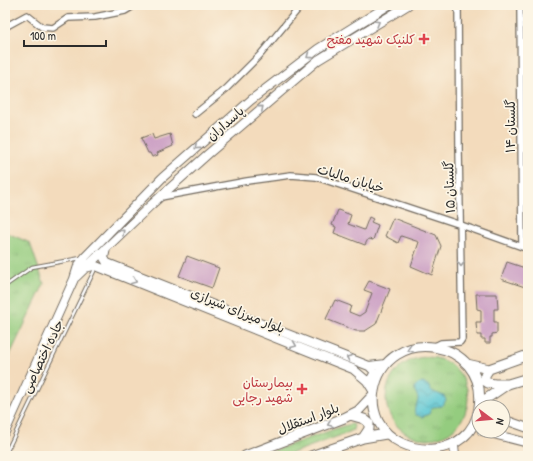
<svg xmlns="http://www.w3.org/2000/svg" width="533" height="461" viewBox="0 0 533 461" font-family="'Patrick Hand','Playpen Sans Arabic',sans-serif">
<style>
.grass{fill:url(#grass-tufts);stroke:#607c55}
.water{fill:url(#water-waves);stroke:#447a80}
.building{fill:#cb9fc4}
.lines{fill:none;stroke-linecap:round;stroke-linejoin:round}
.service-casing{stroke:#71695e;stroke-width:4.5}
.minor-casing{stroke:#71695e;stroke-width:8}
.secondary-casing{stroke:#71695e;stroke-width:10}
.primary-casing{stroke:#71695e;stroke-width:11}
.service{stroke:#fff;stroke-width:2.5}
.minor{stroke:#fff;stroke-width:5.5}
.secondary{stroke:#fff;stroke-width:8}
.primary{stroke:#fff;stroke-width:9}
.oneway{stroke:#a0a0a0}
.health-dot{fill:#e0444e;stroke:#fcf5e5;stroke-width:1.5}
.labels{text-anchor:middle;stroke-width:3.5;stroke-linejoin:round;paint-order:stroke}
.health-label{font-size:13px;fill:#be3a42;stroke:#fcf5e5;text-anchor:end}
.street-label{font-size:13px;fill:#2b2b2b;stroke:#fcf5e5}
</style>
<defs>
<pattern id="grass-tufts" width="24" height="20" patternUnits="userSpaceOnUse"><rect width="24" height="20" fill="#94cc7f"/><path d="M3 7l-1-3M5 7V3M7 7l1-3M15 17l-1-3M17 17v-4M19 17l1-3" fill="none" stroke="#80af6e"/></pattern>
<pattern id="water-waves" width="16" height="10" patternUnits="userSpaceOnUse"><rect width="16" height="10" fill="#5cc8d5"/><path d="M0 5q4-4 8 0t8 0" fill="none" stroke="#4ca3ad"/></pattern>
</defs>
<rect width="100%" height="100%" fill="#fcf5e5"/>
<filter id="ink" filterUnits="userSpaceOnUse"><feTurbulence type="fractalNoise" baseFrequency=".025" numOctaves="2"/><feDisplacementMap in="SourceGraphic" scale="8" xChannelSelector="R" yChannelSelector="G"/><feConvolveMatrix kernelMatrix="1 2 1 2 8 2 1 2 1" color-interpolation-filters="sRGB"/></filter>
<filter id="wash" filterUnits="userSpaceOnUse"><feTurbulence type="fractalNoise" baseFrequency=".012" numOctaves="4" result="noise"/><feDisplacementMap in="SourceGraphic" scale="16" xChannelSelector="R" yChannelSelector="G"/><feGaussianBlur stdDeviation="0.9" result="paint"/><feColorMatrix in="noise" values="0 0 0 0 0 0 0 0 0 0 0 0 0 0 0 0 0 1.4 0 .05"/><feComposite in="paint" operator="in"/></filter>
<g filter="url(#wash)">
<rect width="100%" height="100%" fill="#f3dbbc"/>
<path class="grass" d="M5,232l25,11 14,41 -39,81z
M386 398a41 41 0 1 1 82 0a41 41 0 1 1-82 0Z
M352,424l2,1 -1,5 -6,3 -63,23h-25l84,-30z"/>
<path class="water" d="M423,383l5,2 3,6 13,5 2,4 -4,6 -9,1 -2,2 -2,5 -7,3 -6,-2c-4,-6 1,-10 2,-15 1,-5 -11,-15 5,-17z"/>
<g id="blocks">
<path class="building" d="M152,134l2,5 16,-5 3,12 -16,7 1,2 -6,2 -2,-4h-2l-7,-15z
M338,210l13,5 -3,9 16,6 5,-13 4,2 -2,3 7,3 -5,15 -5,-1 -3,6 -31,-12 2,-6 -4,-2z
M393,218l43,17 5,11 -9,29 -21,-9 8,-24 -18,-6 -3,7 -13,-7z
M187,256l32,12 -7,20 -33,-12z
M507,262l21,7v19l-27,-9z
M369,281l21,8 -14,35 -11,7h-9l-30,-12 9,-19 16,6 -2,6 10,4 6,-4 7,-19 -8,-3z
M476,294h21l1,15h-4v13h3v11l-5,1v3h-2v6h-5v-4h-4v-4h-4l-1,-13h5v-12l-4,-1z"/>
</g>
</g>
<g filter="url(#ink)">
<use href="#blocks" fill-opacity="0" stroke="#71695e" stroke-width="1"/>
<g class="lines">
<g class="service-casing">
<path id="service" d="M8,284l24,-17 49,-9
M5,455l91,-188"/>
</g>
<g class="minor-casing">
<path id="minor" d="M520,5l2,242
M5,27l22,-12 15,12 11,1 15,-10 27,-1 30,-6 10,-6
M195,114l31,-25 34,-34 39,-47 -1,-3
M161,197l86,-16 44,-6 25,2 145,48 67,24
M435,346l6,-3 19,-1 2,-3 -3,-191 -1,-143"/>
</g>
<g class="secondary-casing">
<path id="secondary" d="M106,248l-2,10 3,5 262,103 17,-2
M85,268l8,-2h3l257,103 14,12 7,11
M76,277l75,-72 57,-51 110,-94 90,-55
M367,381l4,-2 4,-7 -6,-6
M503,418l5,3 20,7
M482,431l46,12
M5,432l69,-153 4,-13 7,-9 77,-79 89,-78 67,-51 71,-44
M454,445l1,11"/>
</g>
<g class="primary-casing">
<path id="primary" d="M467,364l22,5 39,-14
M489,369l-4,6v6l3,2 7,1h13
M480,403l28,-19 20,-6
M479,408c-8,52 -80,53 -101,13 -4,-9 -6,-20 -4,-30 12,-69 115,-53 105,16
M350,415l14,4 5,4v6l-6,9
M245,456l99,-38 14,-7 15,-16
M311,456l52,-18 23,-4"/>
</g>
<use href="#service" class="service"/>
<use href="#minor" class="minor"/>
<use href="#secondary" class="secondary"/>
<use href="#primary" class="primary"/>
</g>
<defs><path id="oneway-chevron" d="M-2-3.5L2.5 0L-2 3.5" fill="none" stroke-width="1.6" stroke-linecap="round" stroke-linejoin="round"/></defs>
<g class="oneway">
<use href="#oneway-chevron" transform="translate(377 23) rotate(-31)"/>
<use href="#oneway-chevron" transform="translate(309 56) rotate(143)"/>
<use href="#oneway-chevron" transform="translate(261 108) rotate(-40)"/>
<use href="#oneway-chevron" transform="translate(197 147) rotate(138)"/>
<use href="#oneway-chevron" transform="translate(122 232) rotate(-43)"/>
<use href="#oneway-chevron" transform="translate(461 264) rotate(90)"/>
<use href="#oneway-chevron" transform="translate(134 281) rotate(21)"/>
<use href="#oneway-chevron" transform="translate(294 345) rotate(22)"/>
<use href="#oneway-chevron" transform="translate(410 349) rotate(161)"/>
<use href="#oneway-chevron" transform="translate(349 358) rotate(-159)"/>
<use href="#oneway-chevron" transform="translate(330 424) rotate(159)"/>
</g>
</g>
<g class="health-dot">
<path d="M422 33h4v4h4v4h-4v4h-4v-4h-4v-4h4z"/>
<path d="M300 383h4v4h4v4h-4v4h-4v-4h-4v-4h4z"/>
</g>
<g class="labels">
<g class="health-label">
<text x="415" y="44">کلنیک شهید مفتح</text>
<text x="293" y="387">بیمارستان<tspan x="293" dy="15">شهید رجایی</tspan></text>
</g>
<g class="street-label">
<text transform="translate(225 123) rotate(-41)" y="5">پاسداران</text>
<text transform="translate(510 126) rotate(-90)" y="5">گلستان ۱۴</text>
<text transform="translate(351 178) rotate(17)" y="5">خیابان مالیات</text>
<text transform="translate(449 187) rotate(-92)" y="5">گلستان ۱۵</text>
<text transform="translate(238 310) rotate(22)" y="5">بلوار میرزای شیرازی</text>
<text transform="translate(42 356) rotate(-64)" y="5">جاده اختصاصی</text>
<text transform="translate(308 418) rotate(-21)" y="5">بلوار استقلال</text>
</g>
</g>
<rect width="533" height="461" fill="none" stroke="#fcf5e5" stroke-width="20"/>
<g transform="translate(491 419) rotate(106)"><circle r="19" fill="#fcf5e5" stroke="#a8a49b"/>
<path d="M0-3L7 15L0 10L-7 15Z" fill="#d1495b"/>
<text y="-6" font-size="11" font-weight="bold" text-anchor="middle" fill="#2b2b2b">N</text>
</g>
<path d="M24 40v6h82v-6" fill="none" stroke="#2b2b2b" stroke-width="2"/>
<text x="30" y="40" font-size="12" fill="#2b2b2b" stroke="#fcf5e5" stroke-width="3" paint-order="stroke">100 m</text>
</svg>
